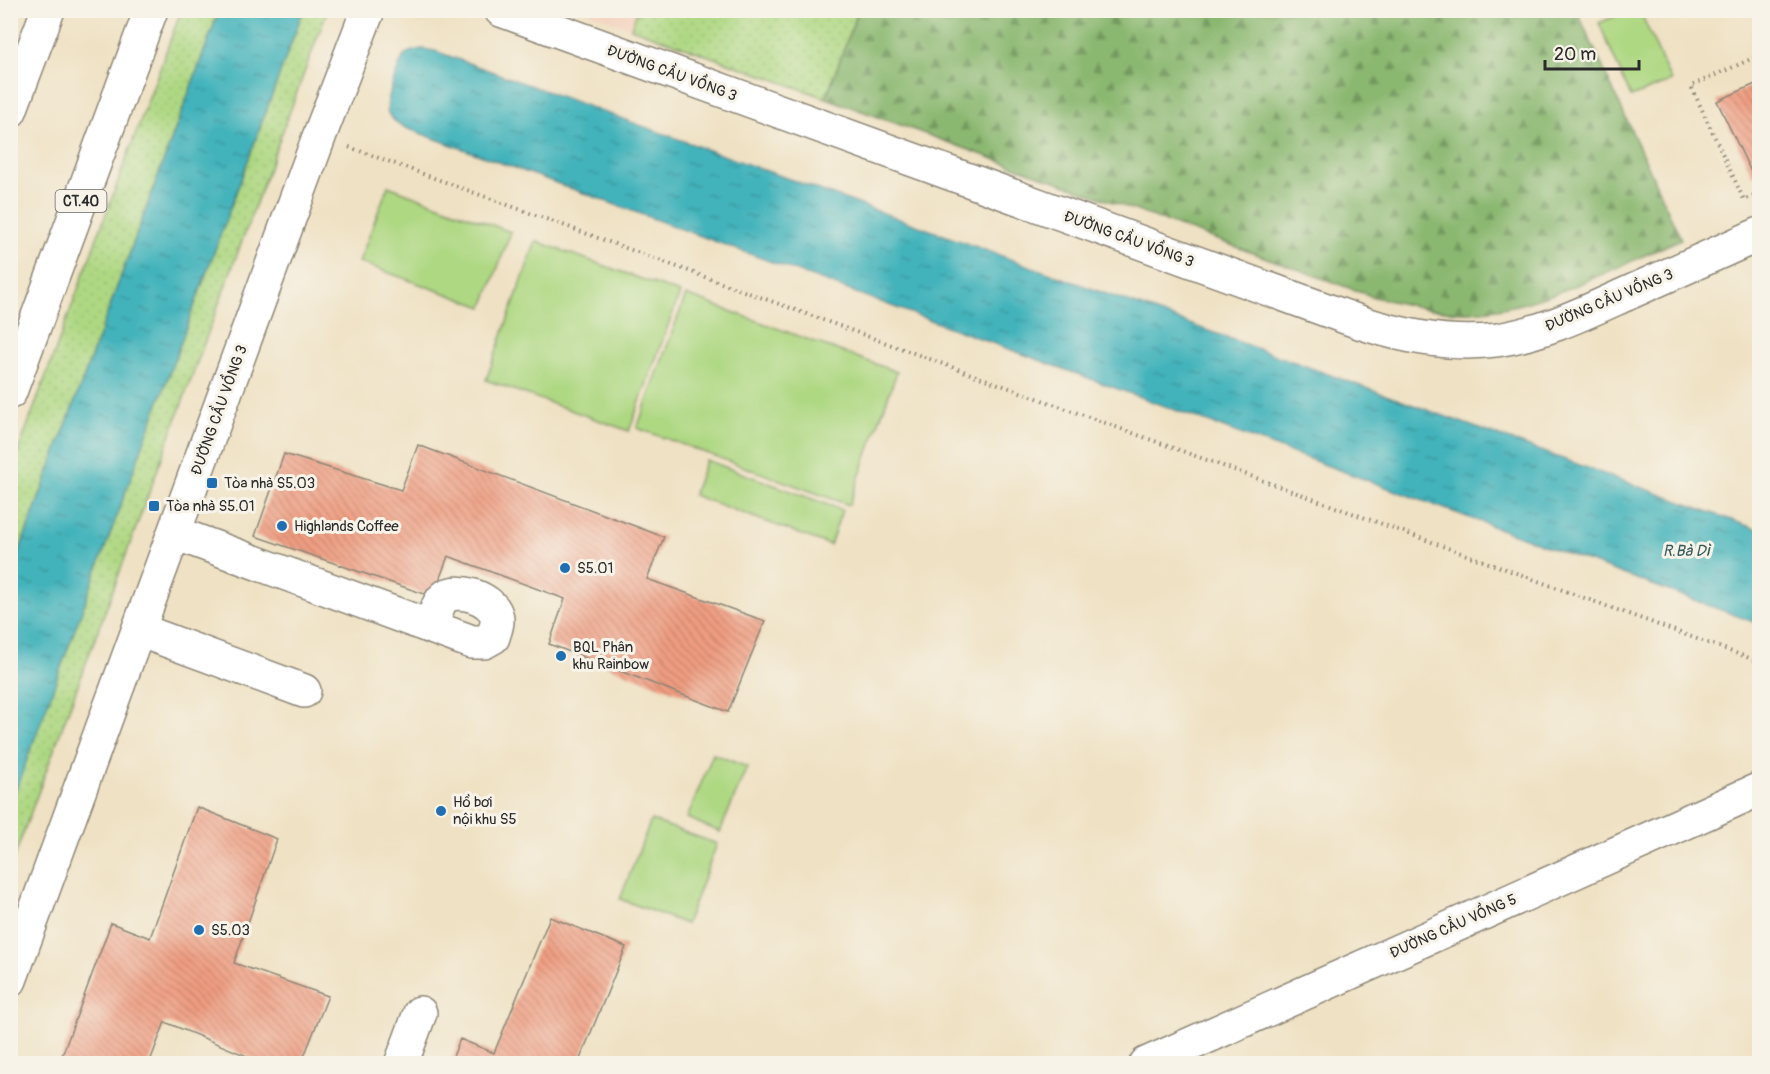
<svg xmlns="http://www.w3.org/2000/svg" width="1770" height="1074" viewBox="0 0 1770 1074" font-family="Pangolin,sans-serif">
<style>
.built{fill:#f4d3c0}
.grass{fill:url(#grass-dots);stroke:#6d8257;stroke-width:1.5}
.forest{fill:url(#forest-firs);stroke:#5b724e;stroke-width:1.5}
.pitch{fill:#afd883;stroke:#6d8257;stroke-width:1.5}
.water{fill:url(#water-ripples);stroke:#376f73;stroke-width:1.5}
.building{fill:url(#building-back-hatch)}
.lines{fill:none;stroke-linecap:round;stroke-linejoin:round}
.street-casing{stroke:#8d8677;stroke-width:36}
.highway-casing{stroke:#8d8677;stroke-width:36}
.path{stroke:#8d8677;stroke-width:4;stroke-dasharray:1.5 4.5;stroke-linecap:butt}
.street{stroke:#fff;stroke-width:33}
.highway{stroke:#fff;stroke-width:33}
.poi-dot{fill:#1f6fb2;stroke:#f7f3e8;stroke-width:2}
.labels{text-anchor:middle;stroke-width:6;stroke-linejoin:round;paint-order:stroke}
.shield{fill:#f7f3e8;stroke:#686764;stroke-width:1.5}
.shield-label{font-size:14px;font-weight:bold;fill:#2b2b2b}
.street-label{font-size:15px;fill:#2b2b2b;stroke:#f7f3e8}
.poi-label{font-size:15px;fill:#2b2b2b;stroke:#f7f3e8;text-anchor:start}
.water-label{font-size:16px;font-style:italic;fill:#335b5d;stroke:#f7f3e8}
</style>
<defs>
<pattern id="grass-dots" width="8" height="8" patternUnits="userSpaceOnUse" patternTransform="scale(1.5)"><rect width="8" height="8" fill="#afd883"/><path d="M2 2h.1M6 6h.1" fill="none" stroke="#97ba71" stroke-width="1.8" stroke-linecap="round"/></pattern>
<pattern id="forest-firs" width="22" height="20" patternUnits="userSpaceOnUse" patternTransform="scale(1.5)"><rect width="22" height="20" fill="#8bb871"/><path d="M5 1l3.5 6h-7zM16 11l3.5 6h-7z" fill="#72965d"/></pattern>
<pattern id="water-ripples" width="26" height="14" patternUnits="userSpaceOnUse" patternTransform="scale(1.5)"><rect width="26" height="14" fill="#43b3bb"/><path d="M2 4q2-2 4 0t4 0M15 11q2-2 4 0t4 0" fill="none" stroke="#389298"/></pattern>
<pattern id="building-back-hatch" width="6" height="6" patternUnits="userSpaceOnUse" patternTransform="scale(1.5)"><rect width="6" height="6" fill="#f09d81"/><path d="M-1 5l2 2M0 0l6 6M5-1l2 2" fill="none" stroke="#c3806a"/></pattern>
</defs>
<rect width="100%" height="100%" fill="#f7f3e8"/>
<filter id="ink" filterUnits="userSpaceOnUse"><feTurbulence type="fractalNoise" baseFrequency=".0167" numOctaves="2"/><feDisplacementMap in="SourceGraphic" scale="12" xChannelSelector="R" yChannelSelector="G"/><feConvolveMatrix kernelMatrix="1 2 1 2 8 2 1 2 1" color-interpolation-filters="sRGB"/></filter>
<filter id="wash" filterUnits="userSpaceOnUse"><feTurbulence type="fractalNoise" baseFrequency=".008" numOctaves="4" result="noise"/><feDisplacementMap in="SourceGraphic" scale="24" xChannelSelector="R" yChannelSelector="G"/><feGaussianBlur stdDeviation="1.35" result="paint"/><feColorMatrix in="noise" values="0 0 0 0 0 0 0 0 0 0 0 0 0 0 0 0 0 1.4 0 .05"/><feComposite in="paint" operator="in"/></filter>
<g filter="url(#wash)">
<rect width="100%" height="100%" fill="#efe1c3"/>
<path class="built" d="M584,11h53l-6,17z"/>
<path class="grass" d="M181,11h38l-208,563 -1,-101z
M303,11h24l-316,855 -1,-63z
M637,11h221l-32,87 -195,-70z"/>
<path class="forest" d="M858,11h719l104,228c-65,28 -146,73 -217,73 -30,0 -61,-8 -90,-15l-548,-199z"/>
<path class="pitch" d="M1630,10l10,1 31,70 -40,16 -32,-74z
M388,186l123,46 -28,75 -124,-45z
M536,241l144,52 -51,138 -143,-51z
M686,295l211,77 -48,133 -212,-77z
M706,460l136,50 -12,35 -137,-50z
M713,754l34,13 -27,65 -33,-14z
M651,820l66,24 -31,80 -66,-25z"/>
<path class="water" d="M219,11h84l-292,792v-229z
M423,49l12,2 1324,479v94l-1353,-496c-7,-4 -15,-8 -18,-15 -4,-9 11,-51 17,-58 5,-5 12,-5 18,-6z"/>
<g id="blocks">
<path class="building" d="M1760,82v91l-7,3 -36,-75z
M418,445l246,92 -17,42 118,42 -37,91 -179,-68 16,-45 -117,-43 -15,41 -178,-61 29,-82 117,36z
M197,807l80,32 -43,124 94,33 -27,68h-35l-101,-42 -16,42h-90l52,-141 39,15z
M550,917l76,30 -48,117h-128l10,-25 34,14z"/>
</g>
</g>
<g filter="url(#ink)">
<use href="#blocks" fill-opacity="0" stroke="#8d8677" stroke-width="1.5"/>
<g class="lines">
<g class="street-casing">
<path id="street" d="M501,10l861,313c44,14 89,23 135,17 46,-7 87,-27 129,-46 44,-20 89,-40 134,-60
M175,533l297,109h12l9,-5c2,-7 6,-16 3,-23 -6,-16 -36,-26 -50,-18 -9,6 -11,21 -14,30
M139,630l165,61
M10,980l309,-843 49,-127
M401,1064l19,-51
M1146,1064l614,-275"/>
</g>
<g class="highway-casing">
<path id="highway" d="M10,111l38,-101
M10,392l141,-382"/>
</g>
<path class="path" d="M1757,10l3,6
M1760,55l-69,31 53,114 16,-8
M349,147l1411,515"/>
<use href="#street" class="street"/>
<use href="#highway" class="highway"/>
</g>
</g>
<g class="poi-dot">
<rect x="206" y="477" width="12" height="12" rx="3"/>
<rect x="148" y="500" width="12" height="12" rx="3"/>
<circle cx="282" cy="526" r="6"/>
<circle cx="565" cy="568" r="6"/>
<circle cx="561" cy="656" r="6"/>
<circle cx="441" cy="811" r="6"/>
<circle cx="199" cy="930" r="6"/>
</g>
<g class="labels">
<rect class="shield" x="55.5" y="190" width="51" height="22" rx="4.5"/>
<g class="shield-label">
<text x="81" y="206">CT.40</text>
</g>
<g class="street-label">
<text transform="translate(672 73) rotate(20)" y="5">ĐƯỜNG CẦU VỒNG 3</text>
<text transform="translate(1129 239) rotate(20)" y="5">ĐƯỜNG CẦU VỒNG 3</text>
<text transform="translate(1609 300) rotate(-23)" y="5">ĐƯỜNG CẦU VỒNG 3</text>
<text transform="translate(219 410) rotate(-70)" y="5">ĐƯỜNG CẦU VỒNG 3</text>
<text transform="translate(1453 926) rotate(-24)" y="5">ĐƯỜNG CẦU VỒNG 5</text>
</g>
<g class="poi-label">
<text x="224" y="488">Tòa nhà S5.03</text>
<text x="166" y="511">Tòa nhà S5.01</text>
<text x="294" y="531">Highlands Coffee</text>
<text x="577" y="573">S5.01</text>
<text x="573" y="652">BQL Phân<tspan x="573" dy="17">khu Rainbow</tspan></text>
<text x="453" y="807">Hồ bơi<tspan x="453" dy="17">nội khu S5</tspan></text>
<text x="211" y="935">S5.03</text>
</g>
<g class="water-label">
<text x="1686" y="556">R.Bà Dì</text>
</g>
</g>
<rect width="1770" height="1074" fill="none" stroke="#f7f3e8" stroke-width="36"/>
<path d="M1545 60v9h94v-9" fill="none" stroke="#2b2b2b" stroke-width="3"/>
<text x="1554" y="60" font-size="18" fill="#2b2b2b" stroke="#f7f3e8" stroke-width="4.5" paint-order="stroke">20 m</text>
</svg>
